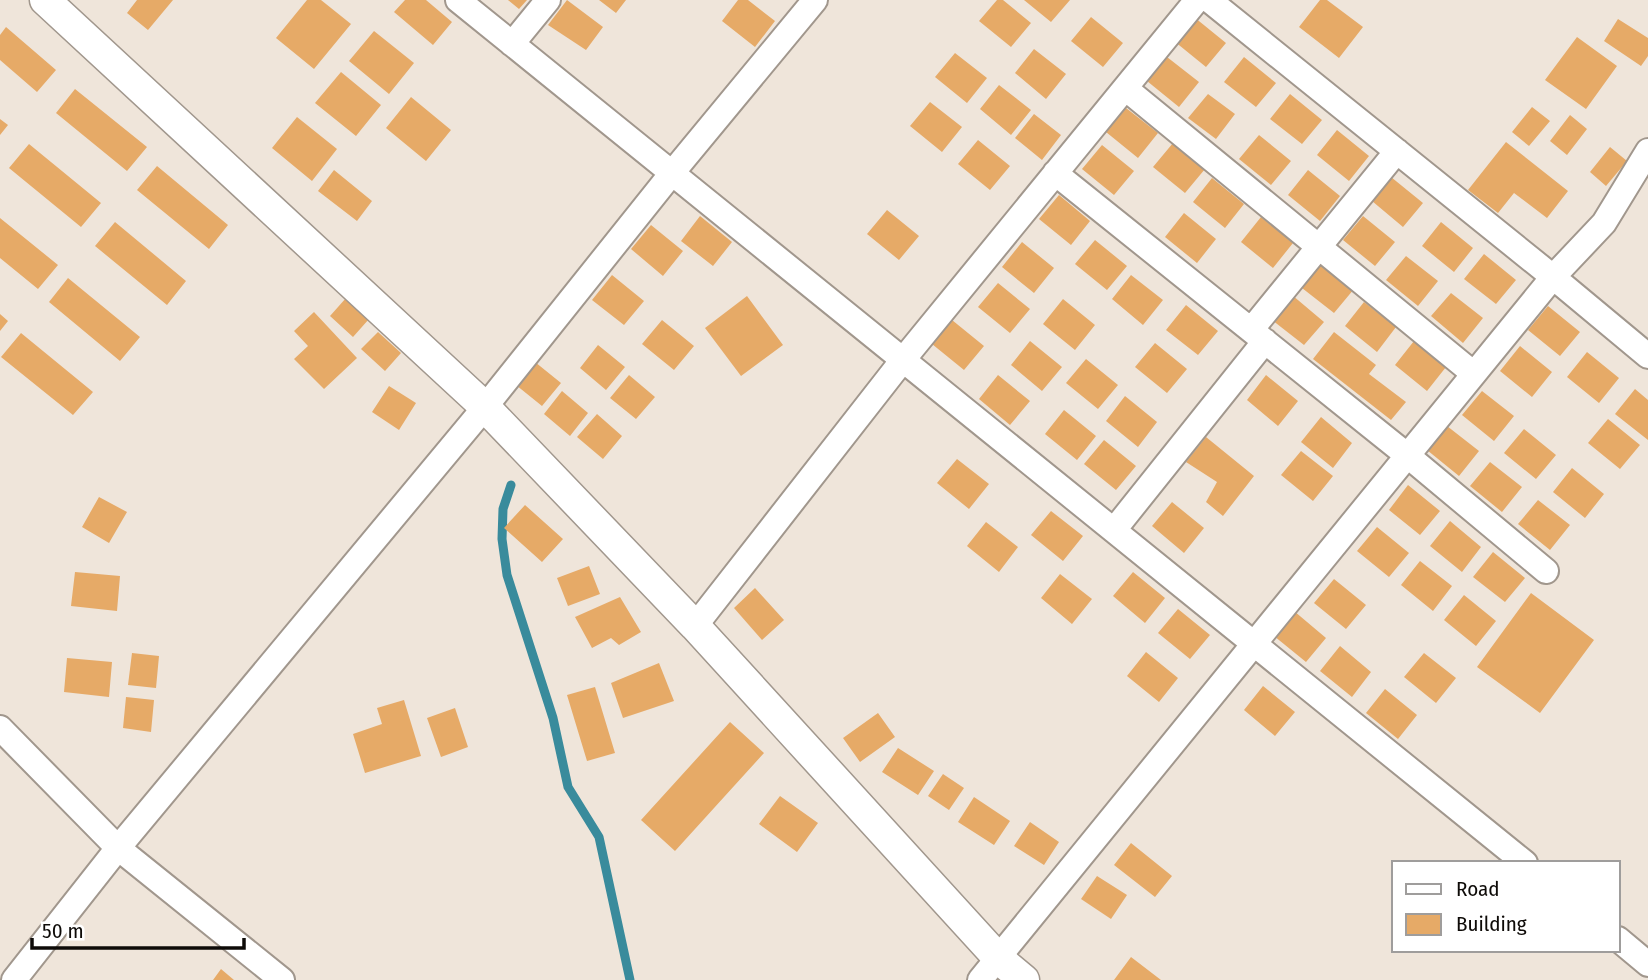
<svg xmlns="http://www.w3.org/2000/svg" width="1648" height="980" viewBox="0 0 1648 980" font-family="'Fira Sans Condensed',sans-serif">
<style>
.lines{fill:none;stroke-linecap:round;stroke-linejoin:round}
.stream{stroke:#398b9c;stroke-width:9}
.building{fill:#e6aa67}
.minor-casing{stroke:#a1978d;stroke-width:28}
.tertiary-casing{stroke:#a1978d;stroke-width:33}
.minor{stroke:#fff;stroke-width:24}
.tertiary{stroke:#fff;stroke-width:30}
</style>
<rect width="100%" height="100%" fill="#efe5da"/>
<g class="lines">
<path class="stream" d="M511,485l-8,24 -1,30 5,36 46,143 15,69 31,50 31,143"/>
</g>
<path class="building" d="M137,0h36l-25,30 -21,-17z
M307,0h14l30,24 -37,45 -38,-31z
M405,0h21l26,22 -19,23 -39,-33z
M508,0h19l-8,9z
M567,0l36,27 -17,23 -38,-25z
M599,0h27l-10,13z
M738,0h10l27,21 -20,26 -33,-26z
M997,0h6l28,23 -20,24 -32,-26z
M1024,0h46l-19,22z
M1320,0h7l36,27 -24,31 -40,-31z
M1091,17l32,26 -20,24 -32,-26z
M1194,17l32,26 -20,24 -32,-26z
M1618,19l30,19v18l-7,10 -37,-25z
M6,27l50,43 -19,22 -37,-32v-25z
M374,31l40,32 -25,31 -40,-33z
M1577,37l40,29 -31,43 -41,-29z
M1034,49l32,25 -20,25 -31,-26z
M955,53l32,25 -20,25 -32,-26z
M1167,57l32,25 -20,25 -32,-26z
M1244,57l32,26 -20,24 -32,-25z
M341,72l40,33 -25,31 -41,-33z
M999,85l32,25 -20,25 -31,-26z
M75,89l72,58 -20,24 -71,-58z
M1208,94l27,20 -19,25 -28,-21z
M1290,94l32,26 -20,24 -32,-25z
M411,97l40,33 -25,31 -40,-33z
M930,102l32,25 -20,25 -32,-26z
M1532,107l18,14 -21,25 -17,-14z
M1126,108l32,25 -20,25 -32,-26z
M1034,114l27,21 -19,25 -27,-22z
M1570,115l17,14 -20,26 -17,-14z
M297,117l40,32 -25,32 -40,-33z
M0,119l8,6 -8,10z
M1337,130l32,26 -20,25 -32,-26z
M1259,135l32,26 -20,24 -32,-26z
M978,140l32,26 -20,24 -32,-26z
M1506,142l62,49 -21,27 -33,-25 -16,20 -30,-23z
M1173,143l32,26 -20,24 -32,-26z
M29,144l72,59 -20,24 -72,-59z
M1102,145l32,26 -20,24 -32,-26z
M1610,147l17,14 -21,25 -16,-14z
M157,166l71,59 -19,24 -72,-59z
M334,170l38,31 -15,20 -39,-30z
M1308,170l32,26 -20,25 -32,-26z
M1391,177l32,26 -20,24 -31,-26z
M1212,178l32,26 -19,24 -32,-26z
M1059,195l31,26 -19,24 -32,-26z
M887,210l32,26 -20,24 -32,-26z
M1184,213l32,26 -19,24 -32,-26z
M700,216l32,26 -19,24 -32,-25z
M1363,216l32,26 -20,24 -32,-26z
M1261,217l32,26 -20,25 -32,-26z
M0,218l58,47 -20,24 -38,-31z
M115,222l71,59 -19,24 -72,-59z
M1441,222l32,26 -19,24 -32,-26z
M651,225l32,26 -20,25 -32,-27z
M1095,240l32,26 -20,24 -32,-26z
M1022,242l32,26 -20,25 -32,-26z
M1484,254l32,26 -20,24 -32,-25z
M1406,256l32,25 -20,25 -32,-26z
M1322,263l32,26 -20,24 -32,-25z
M612,275l32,26 -20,24 -32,-25z
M1131,275l32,25 -20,25 -31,-26z
M68,278l72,59 -20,24 -71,-59z
M998,283l32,26 -20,24 -32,-26z
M1451,293l32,25 -20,25 -32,-27z
M1292,295l32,27 -20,23 -32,-25z
M747,296l36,49 -42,31 -36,-48z
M346,298l23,21 -16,18 -23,-21z
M1063,299l32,26 -20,25 -32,-26z
M1364,302l32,25 -19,25 -32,-26z
M1186,305l32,26 -20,24 -32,-25z
M1548,306l32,26 -20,24 -32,-26z
M314,312l43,46 -33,31 -30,-30 14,-13 -14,-15z
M0,314l8,7 -8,10z
M662,320l32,26 -20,24 -32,-26z
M952,320l32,26 -20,24 -32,-26z
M378,332l23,21 -16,18 -24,-22z
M1334,332l42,33 -7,9 37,28 -15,18 -78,-61z
M21,333l72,59 -20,23 -72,-58z
M1030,341l32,26 -20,24 -31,-26z
M1414,341l32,26 -19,24 -32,-26z
M1155,343l32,26 -20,24 -32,-26z
M598,345l27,22 -19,23 -26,-22z
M1520,346l32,26 -20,25 -32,-26z
M1587,352l32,26 -20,25 -32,-26z
M1086,359l32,26 -20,24 -32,-26z
M535,362l26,21 -19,23 -26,-21z
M629,375l26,22 -19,22 -26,-21z
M998,375l32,26 -20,24 -31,-26z
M1266,375l32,26 -20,25 -31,-26z
M389,386l27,17 -17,27 -27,-18z
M1635,389l13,11v40l-33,-26z
M562,391l26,22 -18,23 -26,-22z
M1482,391l32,25 -20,25 -32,-26z
M1125,396l32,26 -19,25 -32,-26z
M1064,410l32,26 -19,24 -32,-26z
M597,414l25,22 -19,23 -26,-22z
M1321,417l31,26 -19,25 -32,-26z
M1608,419l32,26 -20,24 -32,-26z
M1447,426l32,25 -20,25 -32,-26z
M1524,429l32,26 -20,24 -32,-26z
M1206,437l48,39 -31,40 -17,-14 11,-20 -31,-20z
M1104,440l32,26 -20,24 -32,-26z
M1301,451l32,25 -20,25 -32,-26z
M957,459l32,25 -20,25 -32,-26z
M1490,462l32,25 -20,25 -32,-26z
M1572,468l32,26 -19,24 -32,-26z
M1408,485l32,26 -20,24 -31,-25z
M99,497l28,15 -18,31 -27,-16z
M1538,500l32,25 -20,25 -32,-26z
M1172,502l32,26 -20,25 -32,-27z
M525,505l38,34 -21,23 -38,-34z
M1051,511l32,25 -20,25 -32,-26z
M1450,521l31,26 -19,25 -32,-26z
M986,522l32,25 -19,25 -32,-26z
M1377,527l32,26 -20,24 -32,-26z
M1493,552l32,26 -20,24 -32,-25z
M1420,561l32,25 -19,25 -32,-26z
M589,566l11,28 -32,12 -11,-28z
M75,572l45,4 -3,35 -46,-5z
M1133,572l32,26 -20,25 -32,-27z
M1060,574l32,25 -20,25 -31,-26z
M1334,579l32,26 -20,24 -32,-26z
M755,588l29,32 -22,20 -28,-32z
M1531,593l63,47 -54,73 -63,-46z
M1464,595l32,26 -20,25 -32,-26z
M620,597l21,35 -22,13 -8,-7 -19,10 -17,-31z
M1178,609l32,26 -20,24 -32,-26z
M1294,611l32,27 -20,24 -32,-26z
M1340,646l31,26 -19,25 -32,-26z
M1146,652l32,26 -19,24 -32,-26z
M132,653l27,3 -3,32 -28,-3z
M1424,653l32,25 -20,25 -32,-26z
M67,658l45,4 -3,35 -45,-5z
M659,663l15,38 -51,17 -12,-35z
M1263,686l32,26 -20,24 -31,-26z
M595,687l20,66 -28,8 -20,-66z
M1385,689l32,26 -19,24 -32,-26z
M126,697l28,3 -3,32 -28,-4z
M404,700l17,56 -56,17 -12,-39 29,-10 -5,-16z
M455,708l13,39 -27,10 -14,-39z
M878,713l17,24 -35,25 -17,-24z
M730,722l34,31 -89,98 -34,-31z
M898,748l36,23 -16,24 -36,-23z
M943,774l21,14 -15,22 -21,-14z
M780,796l38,27 -21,29 -38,-28z
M974,797l36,24 -16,24 -36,-23z
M1030,822l29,20 -15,23 -30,-19z
M1131,843l41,33 -17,21 -41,-32z
M1097,876l30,19 -16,24 -30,-20z
M1131,957l30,23h-47z
M221,969l13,11h-21z"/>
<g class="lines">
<g class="minor-casing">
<path id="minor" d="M458,0c355,288 713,573 1067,863
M1209,0l344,277 95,79
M512,44l36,-44
M1125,88l349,286
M1055,173l353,283 138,115
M1251,330l146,-179
M1114,530l151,-189
M695,626l207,-265 295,-361
M0,728l118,120 164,132
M1618,939l30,25
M14,980l104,-132 367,-441 187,-234 143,-173
M980,980l573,-703 51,-54 44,-72"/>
</g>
<g class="tertiary-casing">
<path id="tertiary" d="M45,0l440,407 210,219 304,333 25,21"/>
</g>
<use href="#minor" class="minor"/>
<use href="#tertiary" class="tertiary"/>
</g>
<rect x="1392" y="861" width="228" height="91" fill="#ffffff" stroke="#9f9d9c" stroke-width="2"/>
<rect x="1406" y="884" width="35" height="10" fill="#ffffff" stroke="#9f9d9c" stroke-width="2"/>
<text x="1456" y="896" font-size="21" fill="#0e0b08">Road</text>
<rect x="1406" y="914" width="35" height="21" fill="#e6aa67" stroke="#9f9d9c" stroke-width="2"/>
<text x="1456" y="931" font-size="21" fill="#0e0b08">Building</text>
<path d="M32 938v10h212v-10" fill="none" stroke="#0e0b08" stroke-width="3.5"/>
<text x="42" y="938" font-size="21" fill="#0e0b08" stroke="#ffffff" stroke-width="5" paint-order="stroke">50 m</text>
</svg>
